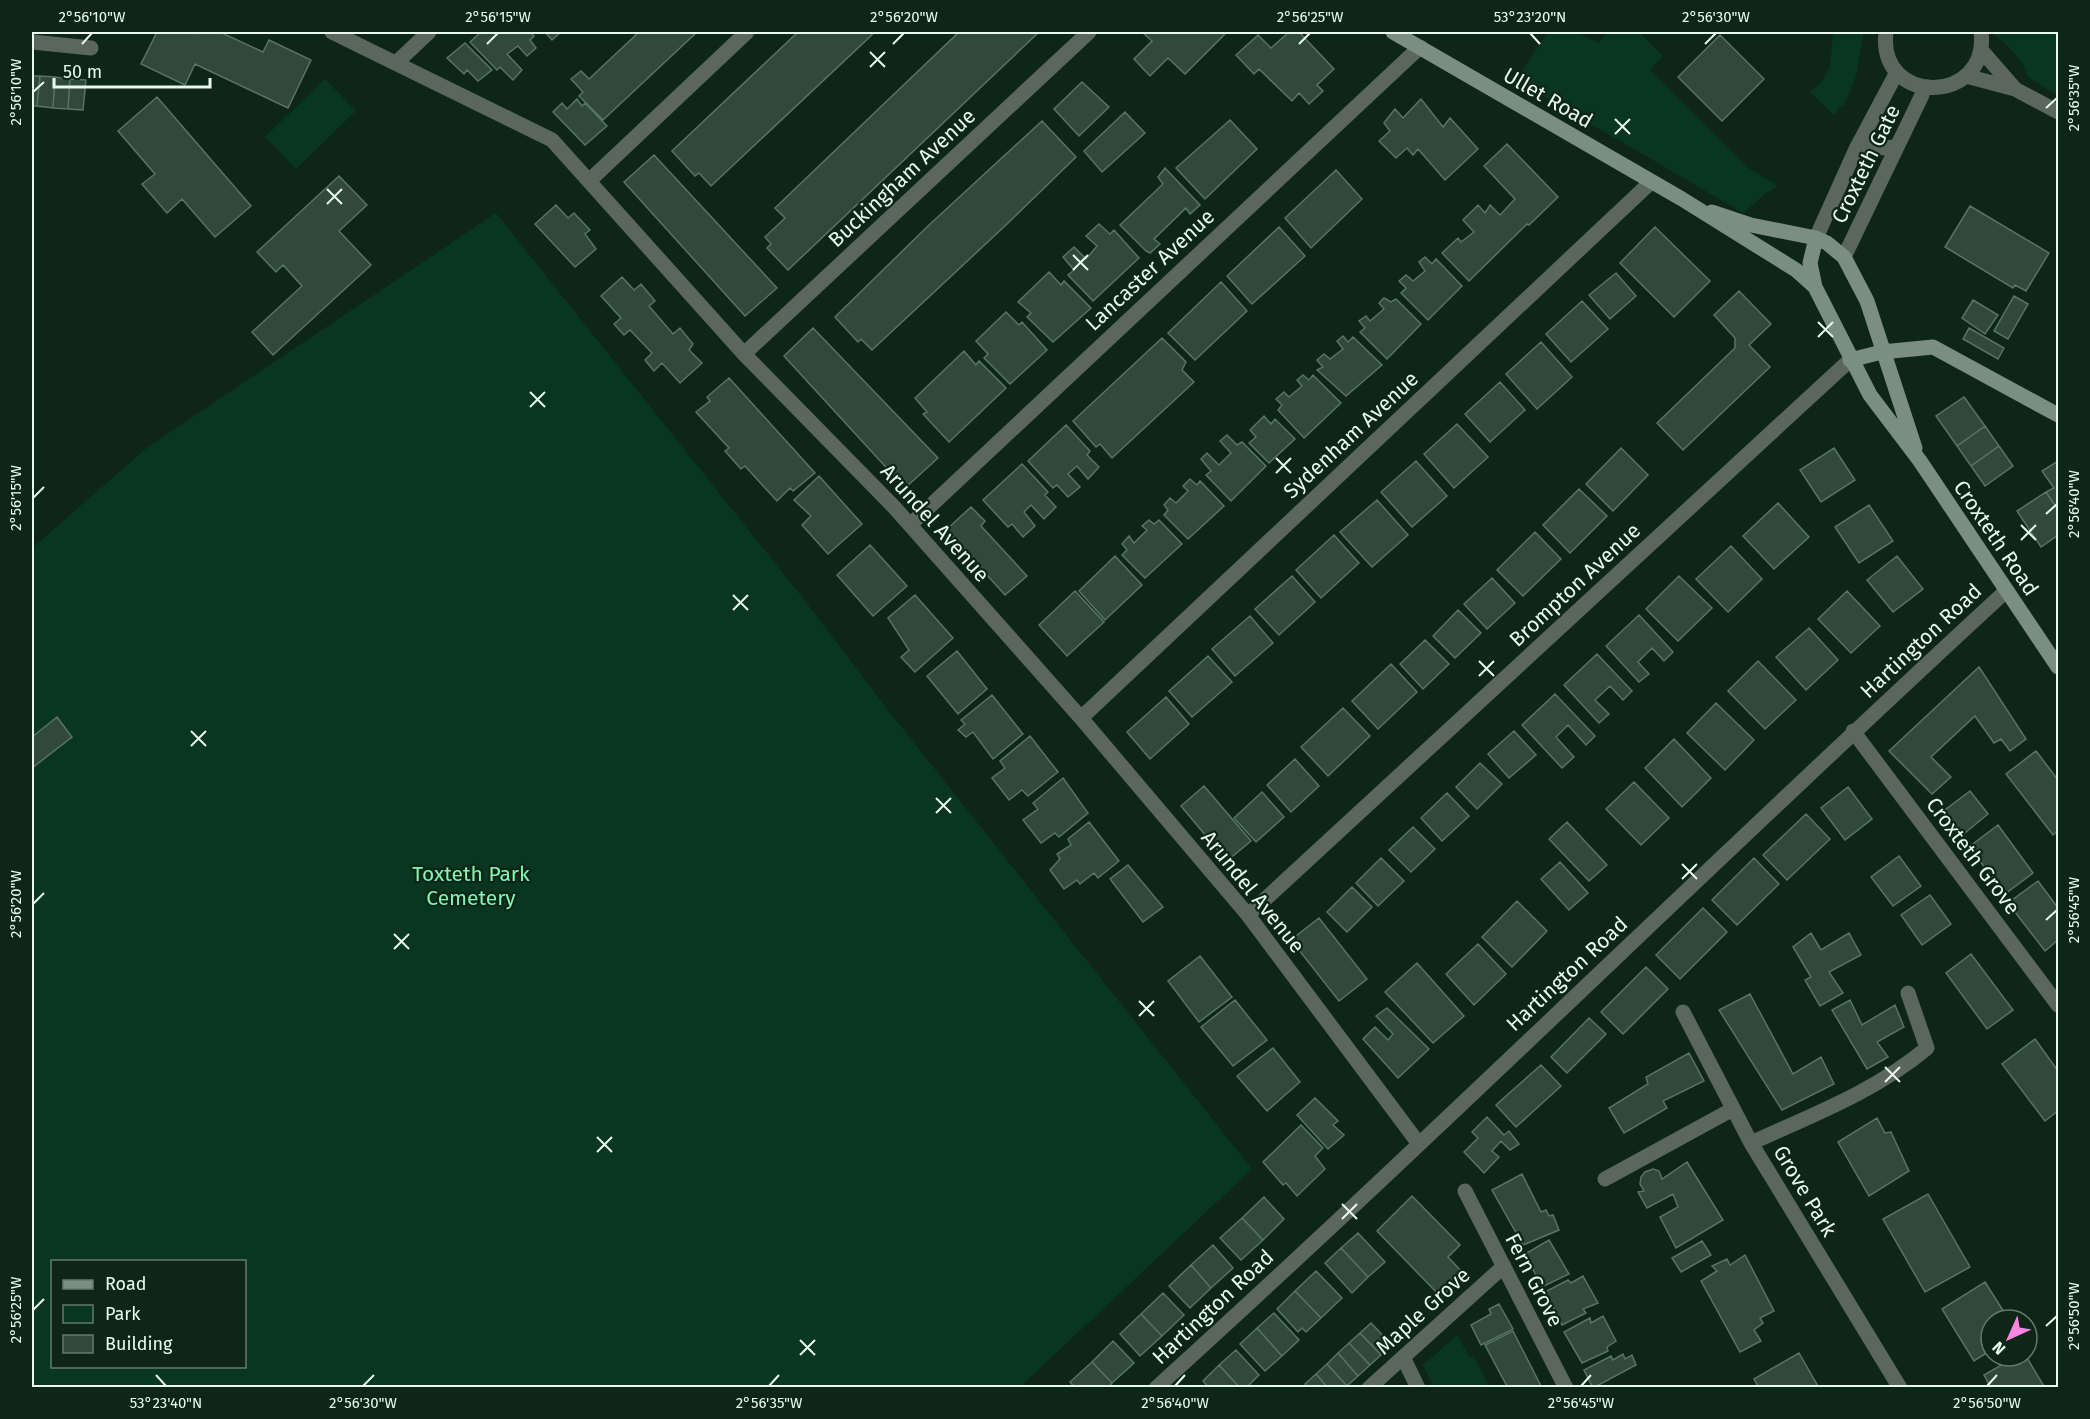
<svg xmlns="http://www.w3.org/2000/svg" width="2090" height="1419" viewBox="0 0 2090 1419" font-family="'Fira Sans',sans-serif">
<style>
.green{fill:#09361f;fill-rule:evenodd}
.building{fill:#304939;stroke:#597462;stroke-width:1.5}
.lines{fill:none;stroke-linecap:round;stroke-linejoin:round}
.minor{stroke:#5b665e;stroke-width:15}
.tertiary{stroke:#5b665e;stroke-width:15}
.secondary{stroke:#7c8e82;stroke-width:15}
.ticks{fill:none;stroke:#eaf9ee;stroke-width:2}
.labels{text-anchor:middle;stroke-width:4.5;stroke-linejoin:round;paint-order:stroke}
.street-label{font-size:21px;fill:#eaf9ee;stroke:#0d2618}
.park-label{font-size:21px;fill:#81f5b1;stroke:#0d2618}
.neatline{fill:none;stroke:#eaf9ee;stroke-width:2}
.ticks-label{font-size:15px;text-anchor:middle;fill:#eaf9ee}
</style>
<rect width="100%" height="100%" fill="#0d2618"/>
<path class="green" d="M1548,32h28l23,11 8,-11h32l24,24 -13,14 97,97 31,19 -13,8 -22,19 -227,-133z
M1833,32h31l-8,44 -12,30 -6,2 -3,8 -25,-24c23,-16 21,-35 23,-60z
M1990,32h68v64l-30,-19 -6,-14 -14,-17z
M325,79l31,32 -60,58 -31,-32z
M496,213l306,384 86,113 364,459 -232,218h-988v-839l117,-102zM52,1262h192v104h-192z
M1457,1335l13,23 4,-2 15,31h-55l-11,-22z"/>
<path class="building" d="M157,32h32l6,2 2,-2h23l43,20 6,-12 42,20 -23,48 -93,-44 -10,21 -44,-21z
M481,32h49l4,4 -4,4 6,8 -9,8 -9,-10 -11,8 15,16 -9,10 -13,-13 -3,3 -27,-28z
M545,32h16l-9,8z
M639,32h58l-94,88 -24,-24 4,-4 -12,-13 10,-8 8,8z
M798,32h77l-164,154 -12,-13 -4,3 -23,-25z
M959,32h80l-251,238 -21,-22 4,-4 -6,-7 20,-19 -10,-10z
M1142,32h85l-42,42 -17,-16 -18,18 -16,-17 18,-18z
M1289,32h10l35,37 -17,16 6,6 -14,13 -10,-11 -7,8 -33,-32 -5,5 -18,-19 22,-20 13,13z
M1720,35l44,44 -42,42 -44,-44z
M465,43l27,27 -14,11 -11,-11 -3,4 -17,-16z
M32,76h8l-3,30h-5z
M40,76l15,1 -2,31 -16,-2z
M55,77l15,2 -2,30 -15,-1z
M70,79l16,1 -3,30 -15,-1z
M1082,82l27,25 -30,29 -25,-27z
M157,97l94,109 -36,31 -33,-38 -15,14 -25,-29 13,-10 -37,-43z
M577,99l5,7 3,-3 22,23 -22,19 -32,-33 9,-9 5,6z
M1421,99l22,28 7,-9 28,31 -33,31 -27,-31 -5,6 -6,-7 -11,10 -17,-17 11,-10 -6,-8 11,-14 8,9z
M1125,112l20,21 -43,39 -18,-21z
M1230,120l27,29 -52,50 -29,-31z
M1042,121l34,36 -69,67 -135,126 -11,-11 -3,3 -23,-25 93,-91z
M1507,144l51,53 -29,28 -2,-1 -58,57 -27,-28 16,-15 3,4 13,-10 -11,-12 15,-15 7,8 5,-8 10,10 15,-16 -31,-33z
M654,155l123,133 -32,28 -121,-134z
M1165,168l35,37 -10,9 -4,-6 -32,31 6,5 -10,9 -4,-2 -26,-26 43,-41 -5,-7z
M1336,170l26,29 -51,49 -26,-30z
M339,176l28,29 -28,26 32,34 -98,90 -21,-23 50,-46 -19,-21 -7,7 -19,-20z
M556,205l12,13 6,-5 16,17 -5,4 11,15 -21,18 -40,-43z
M1970,206l79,47 -23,38 -11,-6 -2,3 -68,-41z
M1099,224l11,10 4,-4 25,28 -46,43 -25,-26 6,-5 -11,-13 11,-10 12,12 11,-13 -11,-10z
M1279,227l26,29 -53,48 -25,-28z
M1655,227l55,54 -36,36 -54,-54z
M1425,257l7,7 4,-5 26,27 -34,34 -27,-27 5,-5 -7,-7 7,-6 7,6 12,-10 -6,-9z
M1049,272l12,13 3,-4 27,27 -38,34 -26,-25 4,-4 -13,-11z
M1616,273l20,23 -26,23 -21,-24z
M622,277l12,13 7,-6 14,17 -6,5 24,28 7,-6 13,16 -4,6 13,13 -22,20 -18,-20 -8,8 -9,-11 7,-7 -22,-23 -6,5 -10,-11 7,-6 -20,-22z
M1221,282l26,29 -52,49 -27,-27z
M1739,291l32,33 -22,21 21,22 -87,83 -26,-27 78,-75v-10l-21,-23z
M2014,296l14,8 -20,35 -14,-8z
M1384,298l7,4 5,-3 25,25 -34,35 -27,-27 5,-4 -6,-7 7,-5 4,5 14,-12 -5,-6z
M1973,300l25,15 -13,19 -23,-16z
M1582,301l26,28 -37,33 -25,-28z
M1006,312l13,13 3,-3 25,28 -37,34 -26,-26 4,-4 -12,-13z
M813,328l125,130 -33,30 -121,-132z
M1969,328l35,20 -6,11 -35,-20z
M1343,336l5,6 5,-5 29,28 -36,31 -29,-26 6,-3 -6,-7 7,-6 6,5 13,-10 -6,-8z
M1162,338l24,24 -4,8 12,12 -82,76 -12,-14 -4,3 -23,-26z
M1541,342l31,35 -35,32 -31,-35z
M964,351l12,14 3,-4 27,27 -57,54 -26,-28 4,-2 -12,-14z
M1303,375l6,5 4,-5 28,28 -37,35 -26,-28 4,-5 -6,-6 8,-7 5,5 13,-11 -5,-6z
M729,378l86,95 -22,18 -3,-3 -13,13 -32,-35 -4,3 -16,-18 4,-3 -33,-36 14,-11 -3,-4z
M1500,382l25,28 -35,32 -25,-28z
M1964,397l21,29 -28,20 -21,-30z
M1264,416l7,8 4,-5 20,20 -26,24 -20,-20 7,-6 -6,-7z
M1457,424l31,33 -34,31 -30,-34z
M1066,425l24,26 -3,4 12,12 -11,12 -11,-13 -9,8 12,13 -12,10 -11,-12 -4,3 -25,-27z
M1985,426l14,20 -28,20 -14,-20z
M1227,435l10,10 5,-3 24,24 -35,35 -25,-26 5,-4 -10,-12 6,-6 12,12 12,-12 -11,-12z
M1999,446l14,20 -28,20 -14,-20z
M1621,448l27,27 -35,36 -27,-27z
M1834,448l21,32 -34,22 -21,-32z
M1416,461l31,35 -35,31 -31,-35z
M2058,461v49l-12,-18 8,-4 -12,-17z
M1022,464l26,28 -3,3 11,12 -12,12 -13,-14 -7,7 11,14 -12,11 -11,-13 -4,3 -25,-27z
M819,476l43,48 -34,30 -26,-29 9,-9 -17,-16z
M1190,479l7,6 3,-4 24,25 -36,33 -24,-24 4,-5 -4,-5 6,-7 6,5 12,-12 -5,-5z
M1579,489l28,27 -37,37 -27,-28z
M2046,492l12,18v25l-17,12 -24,-36z
M1377,500l31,35 -36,32 -32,-35z
M1778,503l31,34 -35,32 -31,-33z
M1869,505l24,36 -34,22 -24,-36z
M971,507l14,14 -4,5 46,50 -22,19 -59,-65z
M1149,520l5,4 5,-4 23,24 -37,34 -23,-23 5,-5 -5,-6 7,-8 5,7 13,-13 -5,-4z
M1535,532l26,27 -38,37 -26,-26z
M1334,535l25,28 -38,35 -25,-28z
M870,545l37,41 -34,30 -36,-41z
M1731,546l31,33 -34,33 -32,-33z
M1115,556l27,29 -37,35 -26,-29z
M1897,556l26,33 -30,23 -26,-32z
M1292,576l23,26 -36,33 -24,-26z
M1679,576l33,32 -34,33 -32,-32z
M1492,578l23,25 -28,26 -23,-25z
M1075,591l29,31 -37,34 -28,-31z
M1847,591l33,35 -29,27 -33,-34z
M915,595l38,43 -38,34 -14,-15 8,-7 -21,-32z
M1458,610l23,23 -26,25 -22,-22z
M1639,615l34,37 -9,9 -12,-13 -14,14 11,12 -10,8 -33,-36z
M1250,616l23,27 -38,33 -23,-27z
M1809,628l29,32 -32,30 -30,-33z
M1425,640l24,24 -26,25 -23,-25z
M957,651l30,38 -29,25 -31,-38z
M1597,654l35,37 -9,9 -13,-14 -15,14 14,14 -10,9 -35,-38z
M1208,656l24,26 -40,35 -23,-26z
M1758,661l38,39 -31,29 -37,-38z
M1391,664l26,28 -39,37 -26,-28z
M1979,667l47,72 -16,12 -9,-12 -7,4 -19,-27 -44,41 20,20 -19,17 -43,-43z
M1555,694l40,42 -9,9 -18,-20 -12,12 18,20 -12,11 -40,-43z
M992,695l31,39 -30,25 -20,-27 -7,5 -8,-7 7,-6 -4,-4z
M1166,697l23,27 -39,35 -23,-27z
M1716,703l38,37 -29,30 -38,-37z
M1343,708l27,28 -42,40 -27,-29z
M57,717l15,20 -40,31v-31z
M1514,731l22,24 -27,23 -21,-24z
M1030,736l28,36 -30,24 -6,-6 -13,10 -17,-22 13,-10 -5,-7z
M1674,739l37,39 -29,29 -37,-39z
M2036,751l22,29v51l-5,4 -47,-61z
M1295,759l24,27 -28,26 -24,-27z
M1480,763l22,21 -25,25 -21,-22z
M1063,778l25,35 -29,24 -4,-4 -14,10 -18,-23 15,-11 -5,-6z
M1634,782l35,36 -28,27 -35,-36z
M1204,786l47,55 -24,20 -46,-55z
M1848,787l24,32 -27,21 -24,-32z
M1970,791l18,23 -28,23 -19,-24z
M1262,792l22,25 -28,25 -22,-24z
M1447,793l22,23 -27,25 -21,-23z
M1806,814l24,25 -43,41 -24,-25z
M1089,822l30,39 -21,17 -4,-5 -14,11 -3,-4 -13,9 -14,-19 10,-11 -3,-5 14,-9 -3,-6z
M1567,822l40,43 -18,16 -40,-42z
M1998,825l35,48 -28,21 -36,-47z
M1413,827l22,22 -24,23 -22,-22z
M1899,856l22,30 -28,20 -22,-29z
M1381,858l23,23 -26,25 -22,-23z
M1754,858l25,26 -42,41 -25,-25z
M1560,862l28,31 -19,17 -28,-31z
M1128,865l35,42 -20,15 -33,-43z
M2038,881l20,27v32l-13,11 -37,-48z
M1352,887l20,20 -25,25 -20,-20z
M1930,895l21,29 -29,21 -21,-30z
M1517,901l30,30 -35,36 -30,-30z
M1703,908l24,24 -47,47 -24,-24z
M1319,918l48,61 -28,22 -48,-61z
M1811,933l10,17 28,-17 12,22 -32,17 14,21 -23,13 -15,-26 6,-3 -18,-30z
M1478,944l28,30 -32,31 -28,-31z
M1971,954l42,56 -26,19 -41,-56z
M1200,956l32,41 -33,25 -31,-41z
M1417,963l47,53 -31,27 -48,-51z
M1646,967l22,22 -45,45 -22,-22z
M1750,994l43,80 28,-17 13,27 -52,26 -63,-100z
M1235,1000l32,40 -34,26 -32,-39z
M1850,1000l12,25 33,-20 9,22 -27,15 11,15 -21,12 -35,-59z
M1387,1008l42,41 -31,29 -35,-39 12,-12 13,13 5,-6 -17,-18z
M1589,1018l17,16 -39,39 -16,-16z
M2035,1039l23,32v40l-13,10 -43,-57z
M1273,1048l27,34 -33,29 -30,-35z
M1689,1053l15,28 -41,20 4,7 -43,25 -15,-25 39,-24 -2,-7z
M1541,1065l20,21 -45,41 -20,-22z
M1315,1098l23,23 -5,4 11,10 -16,14 -31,-34z
M1487,1117l17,18 5,-4 10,13 -9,6 -9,-9 -9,10 7,6 -15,16 -20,-21 14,-14 -6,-6z
M1877,1118l8,15 6,-1 18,39 -40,25 -31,-54z
M1301,1125l22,23 -8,8 10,13 -28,27 -11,-13 -3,2 -20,-23z
M1687,1162l36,58 -47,28 -16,-31 18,-10 -5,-13 -26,14 -9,-16 6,-1 -4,-7 1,-7 4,-5 8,-3 6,2 3,8z
M1522,1174l19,38 5,-2 3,6 4,-1 6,15 -36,15 -31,-55z
M1928,1194l42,73 -45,25 -42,-73z
M1412,1196l48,49 -12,12 16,17 -23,23 -64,-66z
M1264,1197l20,22 -21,21 -21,-22z
M1242,1218l21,22 -22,20 -21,-22z
M1358,1233l27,29 -17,15 -27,-29z
M1549,1240l20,34 -27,13 -17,-33z
M1702,1241l9,14 -30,17 -9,-14z
M1213,1245l20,23 -22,20 -20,-23z
M1341,1248l27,29 -16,16 -27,-30z
M1745,1255l29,56 -14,7 3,5 -9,7 7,11 -21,11 -39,-71 16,-10 -5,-5 15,-7 3,6z
M1191,1265l20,23 -21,20 -21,-22z
M1316,1271l26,27 -21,20 -26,-27z
M1583,1276l15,27 -15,6 3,4 -24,12 -17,-33 23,-12 3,3z
M1985,1282l24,38h-18v30l-17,11 -32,-52z
M1295,1291l26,27 -15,14 -4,-4 -4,4 -21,-23z
M1163,1293l21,22 -22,21 -21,-22z
M1499,1304l14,25 -32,16 -10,-20 20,-11 -2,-5z
M1274,1313l25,27 -17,16 -25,-28z
M1141,1314l21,22 -22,20 -20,-22z
M1603,1316l13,25 -9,6 1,4 -26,12 -18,-31 26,-14 1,5z
M1371,1323l21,22 -11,10 -21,-22z
M1257,1328l25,28 -17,15 -25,-27z
M1513,1331l29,57h-34l-23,-43z
M1360,1333l21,22 -11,10 -21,-22z
M1113,1341l21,22 -22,20 -20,-21z
M1349,1343l21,22 -12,11 -20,-23z
M1236,1350l23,25 -13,13h-6l-21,-23z
M1338,1353l20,23 -11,10 -20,-22z
M1799,1353l20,35h-60l-5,-9z
M1623,1354l2,5 7,-4 4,10 -43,23 -9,-18 27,-14 2,4z
M2017,1356h9l19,32h-54l-7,-13z
M1092,1362l20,21 -4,5h-33l-5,-6z
M1327,1364l20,22 -2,2h-17l-12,-14z
M1219,1365l21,23h-31l-6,-7z
M1316,1374l12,14h-20l-3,-4z"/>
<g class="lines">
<path class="minor" d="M332,32l220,108 192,214 150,153 187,211 167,197 171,229
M32,42l59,6
M396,63l33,-31
M589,181l158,-149
M744,354l345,-322
M910,525l510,-478
M1081,718l570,-536
M1853,731l205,274
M1248,915l602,-555
M1683,1012l68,131 149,245
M1751,1143c61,-28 125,-52 176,-95l-19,-55
M1605,1179l128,-70
M1465,1191l101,197
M1403,1357l15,31
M1156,1388c288,-261 564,-534 850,-797
M1369,1388l135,-122"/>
<path class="tertiary" d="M1886,32c-9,75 104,73 95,0
M1981,50l34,39
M1966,76l49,13 43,23
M1856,149l41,-2
M1816,238l40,-89 41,-77
M1844,257l78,-162 1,-8"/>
<path class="secondary" d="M1393,32l289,167 114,71 19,17
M1712,212l39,13 65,13 11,5 17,14 23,44 48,147
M1816,238l-6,25 5,24 55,108 50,66 138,206
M1850,360l32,-8 51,-5 125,68"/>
</g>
<path class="ticks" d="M1530,33l10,11M82,44l10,-11M487,44l11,-11M893,44l11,-11M1299,44l11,-11M1705,44l11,-11M870,52l15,15M870,67l15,-15M33,92l11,-10M2046,108l11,-10M1615,119l15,15M1615,134l15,-15M327,189l15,15M327,204l15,-15M1073,255l15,15M1073,270l15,-15M1818,322l15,15M1818,337l15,-15M530,392l15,15M530,407l15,-15M1276,458l15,15M1276,473l15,-15M33,498l11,-11M2046,514l11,-10M2021,525l15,15M2021,540l15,-15M733,595l15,15M733,610l15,-15M1479,661l15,15M1479,676l15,-15M191,731l15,15M191,746l15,-15M936,798l15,15M936,813l15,-15M1682,864l15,15M1682,879l15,-15M33,904l11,-11M2046,920l11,-10M394,934l15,15M394,949l15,-15M1139,1001l15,15M1139,1016l15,-15M1885,1067l15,15M1885,1082l15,-15M597,1137l15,15M597,1152l15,-15M1342,1204l15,15M1342,1219l15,-15M33,1310l11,-11M2046,1326l11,-10M800,1340l15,15M800,1355l15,-15M156,1375l10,11M363,1386l11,-11M769,1386l10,-11M1175,1386l10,-11M1581,1386l10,-11M1987,1386l10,-11"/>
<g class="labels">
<g class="street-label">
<text transform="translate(1548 98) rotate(30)" y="7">Ullet Road</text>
<text transform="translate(1866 164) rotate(-64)" y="7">Croxteth Gate</text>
<text transform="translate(902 178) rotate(-43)" y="7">Buckingham Avenue</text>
<text transform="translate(1150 270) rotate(-43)" y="7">Lancaster Avenue</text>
<text transform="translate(1351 435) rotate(-43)" y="7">Sydenham Avenue</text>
<text transform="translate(935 523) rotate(48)" y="7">Arundel Avenue</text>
<text transform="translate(1996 538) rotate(56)" y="7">Croxteth Road</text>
<text transform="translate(1575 585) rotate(-43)" y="7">Brompton Avenue</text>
<text transform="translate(1921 641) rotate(-43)" y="7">Hartington Road</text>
<text transform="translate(1973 856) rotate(53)" y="7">Croxteth Grove</text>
<text transform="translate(1253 892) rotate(51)" y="7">Arundel Avenue</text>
<text transform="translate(1567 974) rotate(-43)" y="7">Hartington Road</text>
<text transform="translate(1805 1191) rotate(59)" y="7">Grove Park</text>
<text transform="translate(1534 1280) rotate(63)" y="7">Fern Grove</text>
<text transform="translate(1213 1307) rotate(-43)" y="7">Hartington Road</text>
<text transform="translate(1423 1311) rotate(-42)" y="7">Maple Grove</text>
</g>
<g class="park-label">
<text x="471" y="881">Toxteth Park<tspan x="471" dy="24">Cemetery</tspan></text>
</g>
</g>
<rect width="2090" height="1419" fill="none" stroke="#0d2618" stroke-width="66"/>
<rect x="51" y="1260" width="195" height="108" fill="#0d2618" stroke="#657a6e" stroke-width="1.5"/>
<rect x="63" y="1280" width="30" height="9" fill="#7c8e82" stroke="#657a6e" stroke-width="1.5"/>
<text x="105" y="1290" font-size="18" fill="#eaf9ee">Road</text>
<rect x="63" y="1305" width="30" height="18" fill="#09361f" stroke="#657a6e" stroke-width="1.5"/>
<text x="105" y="1320" font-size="18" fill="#eaf9ee">Park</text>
<rect x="63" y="1335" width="30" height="18" fill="#304939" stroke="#657a6e" stroke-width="1.5"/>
<text x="105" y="1350" font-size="18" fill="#eaf9ee">Building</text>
<g transform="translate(2009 1338) rotate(225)"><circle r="28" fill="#0d2618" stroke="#657a6e" stroke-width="1.5"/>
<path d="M0-4.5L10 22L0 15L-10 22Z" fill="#fd86e2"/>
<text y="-9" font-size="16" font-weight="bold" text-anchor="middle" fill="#eaf9ee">N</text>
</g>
<path d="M54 78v9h156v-9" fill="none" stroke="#eaf9ee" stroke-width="3"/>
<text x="63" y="78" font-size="18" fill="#eaf9ee" stroke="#0d2618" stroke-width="4.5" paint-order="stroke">50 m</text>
<rect x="33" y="33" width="2024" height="1353" class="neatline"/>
<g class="ticks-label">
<text x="92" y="22">2°56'10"W</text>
<text x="498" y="22">2°56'15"W</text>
<text x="904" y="22">2°56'20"W</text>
<text x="1310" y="22">2°56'25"W</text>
<text x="1530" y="22">53°23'20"N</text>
<text x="1716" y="22">2°56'30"W</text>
<text transform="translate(16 92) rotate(-90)" y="5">2°56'10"W</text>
<text transform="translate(2074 98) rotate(-90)" y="5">2°56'35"W</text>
<text transform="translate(16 498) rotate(-90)" y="5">2°56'15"W</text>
<text transform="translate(2074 504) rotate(-90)" y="5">2°56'40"W</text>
<text transform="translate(16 904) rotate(-90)" y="5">2°56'20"W</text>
<text transform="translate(2074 910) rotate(-90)" y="5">2°56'45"W</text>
<text transform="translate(16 1310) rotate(-90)" y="5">2°56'25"W</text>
<text transform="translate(2074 1316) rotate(-90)" y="5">2°56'50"W</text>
<text x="166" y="1408">53°23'40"N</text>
<text x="363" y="1408">2°56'30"W</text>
<text x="769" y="1408">2°56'35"W</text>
<text x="1175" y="1408">2°56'40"W</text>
<text x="1581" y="1408">2°56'45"W</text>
<text x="1987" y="1408">2°56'50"W</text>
</g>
</svg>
